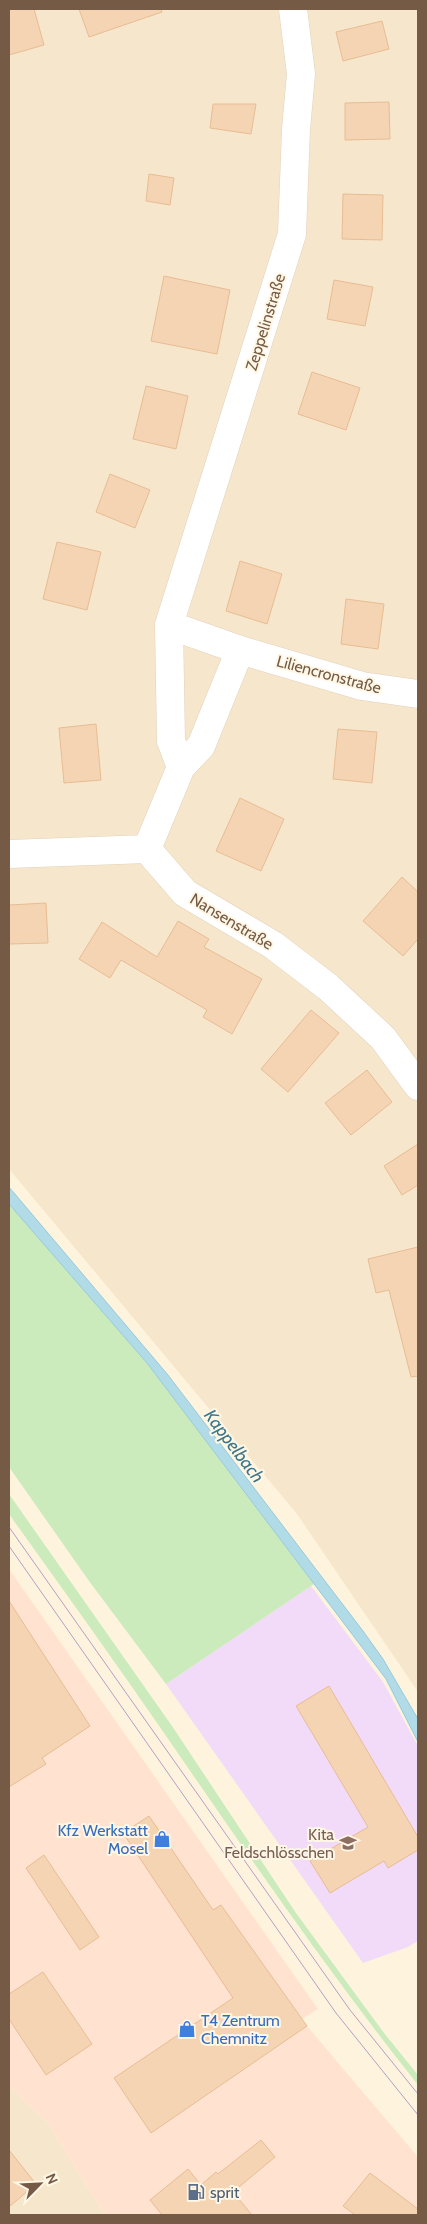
<svg xmlns="http://www.w3.org/2000/svg" width="427" height="2224" viewBox="0 0 427 2224" font-family="Cabin,sans-serif">
<style>
.residential{fill:#f6e7cc}
.commercial{fill:#ffe3d0}
.education{fill:#f1dbf9}
.green{fill:#cbebbc}
.water{fill:#b2dbe8;stroke:#97c9da}
.building{fill:#f5d4b4;stroke:#e8bc93}
.lines{fill:none;stroke-linecap:round;stroke-linejoin:round}
.street-casing{stroke:#e2d1ba;stroke-width:29}
.street{stroke:#fff;stroke-width:28}
.tram{stroke:#b79dc6;stroke-width:1}
.labels{text-anchor:middle;stroke-width:4;stroke-linejoin:round;paint-order:stroke}
.street-label{font-size:16px;fill:#755a45;stroke:#fff7e5}
.shop-label{font-size:16px;fill:#366cbe;stroke:#fff7e5;text-anchor:end}
.education-label{font-size:16px;fill:#785e54;stroke:#fff7e5;text-anchor:end}
.service-label{font-size:16px;fill:#4e5e75;stroke:#fff7e5;text-anchor:start}
.water-label{font-size:18px;font-style:italic;fill:#3d768b;stroke:#fff7e5}
</style>
<rect width="100%" height="100%" fill="#fef4de"/>
<path class="residential" d="M9,9h409v1683l-121,-178 -288,-345z
M9,2086l38,36 58,93h-96z"/>
<path class="commercial" d="M9,1569l309,440 -16,10 5,7 111,131v58h-313l-58,-93 -38,-36z"/>
<path class="education" d="M311,1586l72,96 35,64v195l-10,6 -45,16 -197,-279z"/>
<path class="green" d="M9,1204l138,159 167,221 -148,100 -77,-103 -80,-114z
M9,1494l163,232 124,187 88,120 34,42v10c-90,-113 -172,-233 -254,-352 -51,-74 -103,-146 -155,-219z"/>
<path class="water" d="M9,1187l159,188 195,256 20,28 35,60v23l-32,-63 -239,-316 -138,-159z"/>
<path class="building" d="M9,9h25l10,36 -35,10z
M79,9h82l1,3 -73,25z
M382,21l7,28 -46,12 -7,-29z
M389,102l1,37 -45,1v-37z
M213,104h43l-5,30 -41,-6z
M149,174l25,4 -4,27 -24,-4z
M343,194l40,1 -1,45 -40,-1z
M164,276l66,14 -13,64 -66,-13z
M334,280l39,7 -8,39 -38,-7z
M312,372l48,16 -14,42 -48,-16z
M146,386l42,10 -12,53 -43,-10z
M110,474l40,16 -15,38 -39,-16z
M57,542l44,10 -14,58 -44,-11z
M240,561l42,13 -15,50 -41,-13z
M346,599l38,5 -6,45 -37,-5z
M96,724l5,56 -37,3 -5,-55z
M338,729l39,3 -5,51 -39,-4z
M240,798l44,21 -23,52 -45,-20z
M402,877l16,15v47l-15,17 -40,-35z
M46,903l2,40 -39,1v-39z
M178,921l31,18 -5,8 58,32 -30,55 -29,-17 4,-7 -86,-50 -11,18 -31,-19 23,-37 55,35z
M311,1010l28,23 -51,59 -27,-23z
M367,1070l25,32 -41,33 -26,-32z
M418,1144v41l-16,10 -18,-29z
M418,1247v129l-7,1 -22,-87 -13,3 -8,-34z
M9,1601l81,125 -48,32 4,6 -37,23z
M329,1686l89,151v13l-30,18 -4,-7 -54,32 -20,-32 58,-34 -72,-121z
M149,1816l64,94 8,-5 86,121 -156,107 -37,-55 119,-80 -110,-165z
M44,1855l55,82 -19,13 -54,-82z
M43,1972l49,72 -46,31 -37,-56v-25z
M261,2140l14,17 -42,35 19,23h-90l-12,-15 38,-31 13,16 15,-13 2,2z
M9,2150l27,34 -27,23z
M370,2173l48,36v6h-63l-12,-9z"/>
<g class="lines">
<g class="street-casing">
<path id="street" d="M169,625l71,25 122,36 56,8
M181,767l20,-21 39,-96
M147,849l34,-82 -10,-26 -2,-116 123,-391 4,-105 5,-55 -8,-65
M9,854l138,-5 38,44 88,52 55,42 55,51 35,48"/>
</g>
<use href="#street" class="street"/>
<path class="tram" d="M9,1527l341,483 68,84
M9,1546l327,467 82,102"/>
</g>
<defs>
<g id="shop-bare" transform="scale(1.35)"><path d="M-5-2.5h2.3a2.7 3.5 0 0 1 5.4 0H5L5.5 6h-11ZM-1.5-2.5h3a1.5 2.3 0 0 0-3 0Z" fill="#3f7fe0" stroke="#fff7e5" stroke-width="2.5" paint-order="stroke"/></g>
<g id="school-bare" transform="scale(1.35)"><path d="M0-5L7-2L0 1L-7-2ZM-4 1L0 2.5L4 1V4Q0 6-4 4Z" fill="#8d6e63" stroke="#fff7e5" stroke-width="2.5" paint-order="stroke"/></g>
<g id="fuel-bare" transform="scale(1.35)"><path d="M-5.5-6h7V0h2V4h1.3V-2.5L3-4.5l.8-.8L6-3V5H2.5V1h-1V6h-7ZM-4.2-4.7v3.2H.2V-4.7Z" fill="#5c6f8a" stroke="#fff7e5" stroke-width="2.5" paint-order="stroke"/></g>
</defs>
<g fill-rule="evenodd">
<use href="#shop-bare" x="162" y="1839"/>
<use href="#school-bare" x="348" y="1843"/>
<use href="#shop-bare" x="187" y="2029"/>
<use href="#fuel-bare" x="196" y="2192"/>
</g>
<g class="labels">
<g class="street-label">
<text transform="translate(265 322) rotate(-73)" y="6">Zeppelinstraße</text>
<text transform="translate(329 674) rotate(15)" y="6">Liliencronstraße</text>
<text transform="translate(232 921) rotate(31)" y="6">Nansenstraße</text>
</g>
<g class="shop-label">
<text x="148" y="1836">Kfz Werkstatt<tspan x="148" dy="18">Mosel</tspan></text>
<text x="201" y="2026" text-anchor="start">T4 Zentrum<tspan x="201" dy="18">Chemnitz</tspan></text>
</g>
<g class="education-label">
<text x="334" y="1840">Kita<tspan x="334" dy="18">Feldschlösschen</tspan></text>
</g>
<g class="service-label">
<text x="210" y="2198">sprit</text>
</g>
<g class="water-label">
<text transform="translate(234 1446) rotate(53)" y="6">Kappelbach</text>
</g>
</g>
<rect width="427" height="2224" fill="none" stroke="#755a45" stroke-width="20"/>
<g transform="translate(40 2184) rotate(66)" stroke="#fff7e5" stroke-width="4" paint-order="stroke">
<path d="M0-4L9 19L0 12L-9 19Z" fill="#755a45"/>
<text y="-8" font-size="14" font-weight="bold" text-anchor="middle" fill="#755a45">N</text>
</g>
</svg>
